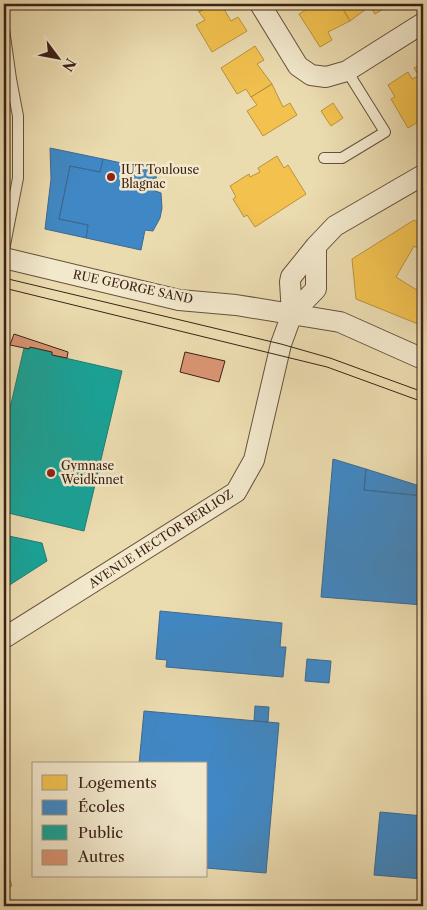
<svg xmlns="http://www.w3.org/2000/svg" width="427" height="910" viewBox="0 0 427 910" font-family="'Libre Caslon Text',serif">
<style>
.homes{fill:#f2c14e;stroke:#bb913e}
.schools{fill:#3f88c5;stroke:#3e6991}
.public{fill:#17a398;stroke:#227c71}
.building{fill:#da9573;stroke:#3c2117}
.lines{fill:none;stroke-linecap:round;stroke-linejoin:round}
.lane-casing{stroke:#68503d;stroke-width:12}
.street-casing{stroke:#68503d;stroke-width:22}
.lane{stroke:#f2e8cc;stroke-width:10}
.street{stroke:#f2e8cc;stroke-width:20}
.tram{stroke:#3c2117;stroke-width:1}
.poi-dot{fill:#8f2418;stroke:#f2e8cc;stroke-width:2}
.labels{text-anchor:middle;stroke-width:5;stroke-linejoin:round;paint-order:stroke}
.poi-label{font-size:12px;fill:#3c2117;stroke:#f2e8cc;text-anchor:start}
.street-label{font-size:12px;fill:#3c2117;stroke:#f2e8cc}
</style>
<rect width="100%" height="100%" fill="#ebdcb0"/>
<filter id="stains"><feTurbulence type="fractalNoise" baseFrequency=".004" numOctaves="4"/><feColorMatrix values="0 0 0 0 .2 0 0 0 0 .09 0 0 0 0 .02 0 0 0 .5 -.17"/></filter>
<radialGradient id="worn" r=".72"><stop offset=".6" stop-color="#630" stop-opacity="0"/><stop offset="1" stop-color="#630" stop-opacity=".3"/></radialGradient>
<path class="homes" d="M195,4h18l-14,8z
M213,4h10l3,4 -2,1 7,12 7,-4 9,14 -35,21 -16,-27 9,-5 -6,-8z
M315,4h13l2,3 4,-3h6l10,17 -22,11 4,8 -12,7 -21,-33z
M340,4h46l2,2 -13,8 -5,-8 -20,15z
M255,46l9,14 -7,4 15,20 -21,13 -5,-8 -9,5 -16,-26z
M423,63v56l-15,9 -17,-29 4,-2 -7,-12 20,-13 4,7 7,-3 -5,-8z
M272,84l11,23 7,-4 7,12 -34,21 -16,-25 10,-6 -6,-8z
M333,103l10,15 -12,8 -10,-15z
M277,156l7,12 4,-3 18,29 -51,33 -8,-12 -3,2 -11,-18 3,-2 -6,-11 19,-12 1,3 10,-5 -2,-4z
M414,220l9,6v26l-9,-6 -18,31 27,17v32l-67,-27 -4,-40z
M8,873l4,13 -8,2v-13z"/>
<path class="schools" d="M50,148l53,11 -3,13 -30,-6 -11,53 29,6 -2,13 -41,-9 6,-50z
M103,159l55,12 -5,19 8,3 1,15 -2,10 -7,13 -8,-1 -4,20 -55,-12 2,-13 -29,-6 11,-53 30,6z
M333,459l33,10 -2,21 59,6v109l-102,-8z
M366,469l57,18v9l-59,-6z
M160,611l122,12 -2,24h6l-3,30 -117,-10 1,-7 -11,-1z
M307,659l24,2 -2,22 -24,-2z
M255,706l14,1 -1,15 -14,-1z
M144,711l135,12 -13,150 -60,-5v-104h-67z
M380,812l43,4v63l-49,-4z"/>
<path class="public" d="M30,347l22,5v3l70,16 -38,160 -80,-19v-78l20,-86 5,1z
M4,535l38,8 5,18 -39,25 -4,-16z"/>
<path class="building" d="M14,334l54,18 -1,6 -15,-3v-3l-22,-5 -1,2 -19,-4z
M185,352l40,9 -6,21 -39,-10z"/>
<g class="lines">
<g class="lane-casing">
<path id="lane" d="M4,29l7,50 7,37v62l-14,72
M324,158h18l43,-26 -38,-61"/>
</g>
<g class="street-casing">
<path id="street" d="M260,4l38,62 13,9 15,2 21,-6 76,-48
M4,258l175,42 57,5 104,17 83,37
M292,314l-2,-32 1,-5 25,-31 19,-20 88,-51
M4,638l232,-146 18,-32 27,-116 11,-30 24,-25v-43"/>
</g>
<use href="#lane" class="lane"/>
<use href="#street" class="street"/>
<path class="tram" d="M4,278l277,66 49,14 93,34
M4,288l323,79 96,35"/>
</g>
<g class="poi-dot">
<circle cx="111" cy="177" r="5"/>
<circle cx="51" cy="473" r="5"/>
</g>
<g class="labels">
<g class="poi-label">
<text x="121" y="174">IUT Toulouse<tspan x="121" dy="14">Blagnac</tspan></text>
<text x="61" y="470">Gymnase<tspan x="61" dy="14">Weidknnet</tspan></text>
</g>
<g class="street-label">
<text transform="translate(133 287) rotate(12)" y="4">RUE GEORGE SAND</text>
<text transform="translate(161 539) rotate(-33)" y="4">AVENUE HECTOR BERLIOZ</text>
</g>
</g>
<rect width="427" height="910" fill="none" stroke="#ebdcb0" stroke-width="20"/>
<rect x="5" y="5" width="417" height="900" fill="none" stroke="#3c2117" stroke-width="2.5"/>
<rect x="10" y="10" width="407" height="890" fill="none" stroke="#3c2117"/>
<rect x="32" y="762" width="175" height="115" fill="#f2e8cc" stroke="#a99884"/>
<rect x="42" y="775" width="25" height="15" fill="#f2c14e" stroke="#a99884"/>
<text x="78" y="788" font-size="15" fill="#3c2117">Logements</text>
<rect x="42" y="800" width="25" height="15" fill="#3f88c5" stroke="#a99884"/>
<text x="78" y="812" font-size="15" fill="#3c2117">Écoles</text>
<rect x="42" y="825" width="25" height="15" fill="#17a398" stroke="#a99884"/>
<text x="78" y="838" font-size="15" fill="#3c2117">Public</text>
<rect x="42" y="850" width="25" height="15" fill="#da9573" stroke="#a99884"/>
<text x="78" y="862" font-size="15" fill="#3c2117">Autres</text>
<g transform="translate(58 58) rotate(122)" stroke="#f2e8cc" stroke-width="4" paint-order="stroke">
<path d="M0-4L9 19L0 12L-9 19Z" fill="#3c2117"/>
<text y="-8" font-size="14" font-weight="bold" text-anchor="middle" fill="#3c2117">N</text>
</g>
<rect width="100%" height="100%" filter="url(#stains)"/>
<rect width="100%" height="100%" fill="url(#worn)"/>
</svg>
